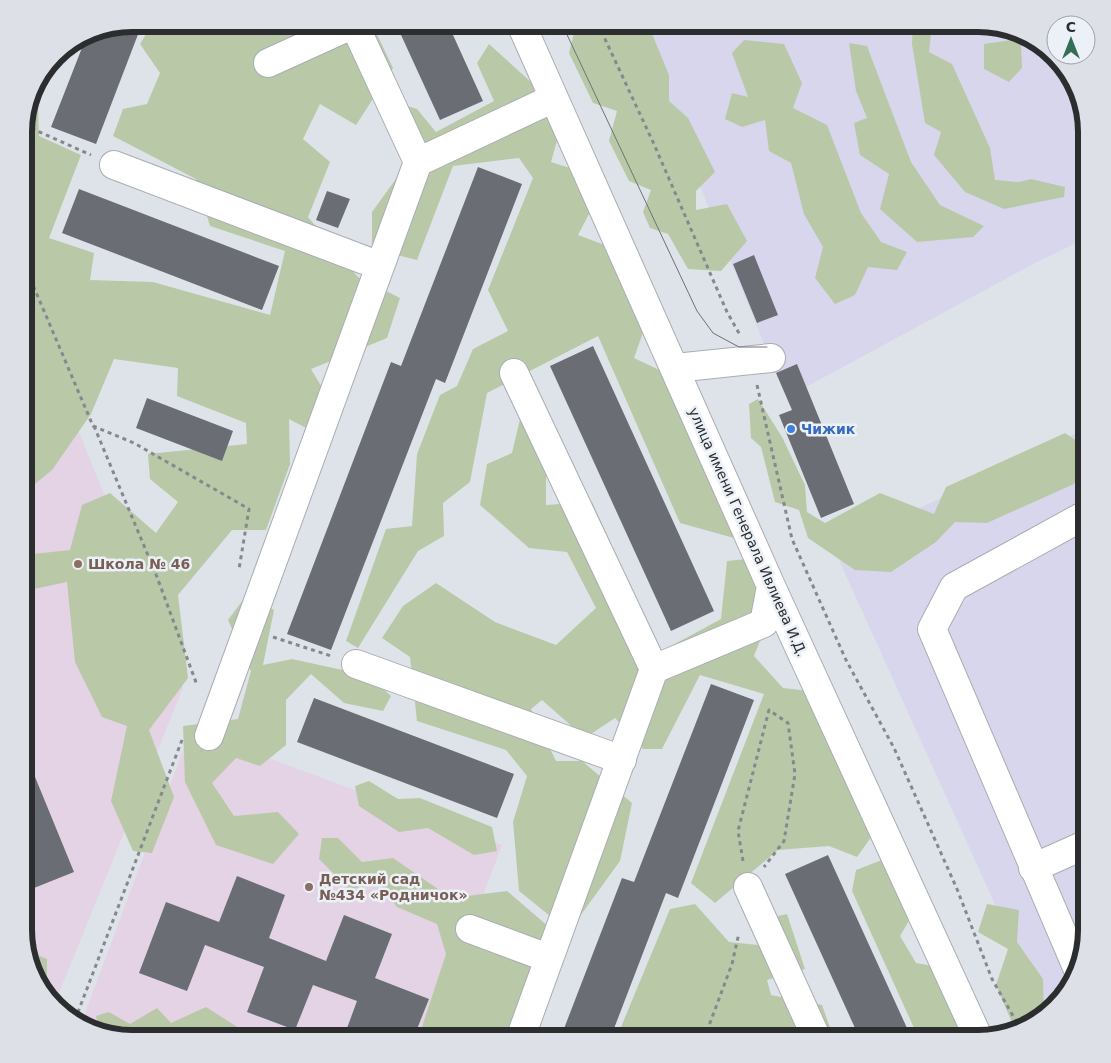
<svg xmlns="http://www.w3.org/2000/svg" width="1111" height="1063" viewBox="0 0 1111 1063" font-family="'DejaVu Sans',sans-serif">
<style>
.industrial{fill:#d8d6ec}
.education{fill:#e3d3e4}
.green{fill:#b9c9a7}
.building{fill:#6a6e74}
.lines{fill:none;stroke-linecap:round;stroke-linejoin:round}
.minor-casing{stroke:#a9adb3;stroke-width:30}
.path{stroke:#85888d;stroke-width:3;stroke-dasharray:4 4;stroke-linecap:butt}
.minor{stroke:#fff;stroke-width:28}
.tram{stroke:#6e7175;stroke-width:1}
.shop-dot{fill:#3f7fe0;stroke:#ecf0f7;stroke-width:2}
.education-dot{fill:#8d6e63;stroke:#ecf0f7;stroke-width:2}
.labels{text-anchor:middle;stroke-width:5;stroke-linejoin:round;paint-order:stroke}
.shop-label{font-size:14px;font-weight:bold;fill:#366cbe;stroke:#ecf0f7;text-anchor:start}
.street-label{font-size:14px;fill:#2b2d2f;stroke:#ecf0f7}
.education-label{font-size:14px;font-weight:bold;fill:#785e54;stroke:#ecf0f7;text-anchor:start}
.rim{fill:none;stroke:#2b2d2f;stroke-width:6}
</style>
<rect width="100%" height="100%" fill="#dee3ea"/>
<path class="industrial" d="M634,24h352l40,11 34,26 19,30 8,41v106l-50,24 -231,125 -30,-14z
M1087,428v503l-8,42 -29,39 -5,3 -211,-466z"/>
<path class="education" d="M24,297l159,391 -129,317 -22,-33 -8,-41z
M191,729l311,116 -73,194h-297l-42,-8 -9,-7z"/>
<path class="green" d="M152,24h220l21,44 -37,57 -36,-21 -17,35 27,23 -22,55 50,60 42,21 -13,40 -76,31 29,49 -17,19 -34,-18 1,45 -24,66h-34l-54,65 10,83 -39,52 25,67 -22,56 -19,-2 -22,-50 16,-75 -25,-9 -27,-55 -8,-80 -38,8 -5,-3v-32l46,-5 12,-45 28,-12 46,40 22,-31 -28,-23 -2,-25 99,-10 -1,-21 -69,-27 1,-28 -64,-9 -23,55 -39,56 -28,23v-55l6,-13 -6,-18v-282l11,-41 18,-23 -15,47 1,28 42,19 -32,83 45,15 -4,27 63,2 117,33 15,-64 -75,-25 -14,-47 -83,-43 10,-27 24,-5 13,-31 -20,-29z
M576,24h72l21,51v26l19,17 27,54 -19,19v19l31,-6 20,37 -26,30 -33,-2 -20,-35 -18,-6 -7,-16 8,-22 -22,-9 -20,-40 8,-30 -24,-8 -24,-50z
M913,24h19l-3,28 23,12 38,84 5,32 24,2 12,-3 34,8 -1,10 -60,12 -39,-17 -31,-37 7,-23 -16,-9 -13,-79z
M1015,32l11,3 19,14 -24,-5 1,24 -13,14 -25,-13v-25l28,-4z
M744,40l40,4 18,39 -9,25 34,17 34,88 20,29 26,10 -10,18 -29,-3 -13,28 -20,9 -20,-26 8,-31 -19,-33 -13,-51 -22,-12 -4,-31 -23,7 -17,-8 7,-26 16,4 -16,-44z
M849,43l18,3 44,116 29,43 44,21 -11,11 -56,5 -37,-33 9,-35 -29,-19 -6,-32 13,-5 -11,-27z
M489,44l43,39 30,40 -11,39 38,12 12,17 -23,44 51,19 25,47 -20,57 40,19 67,148 -7,13 -54,-15 -82,-187 -111,57 -17,89 -27,21 1,33 -26,15 -60,97 -12,-7 40,-112 26,-3 5,-72 23,-59 17,-9 16,-37 35,-18 -20,-41 45,-112 -14,-20 -66,8 -36,94 -45,-11v-37l26,-36 32,-1 -40,-55 8,-17 19,6 19,23 58,-31 -17,-38z
M758,399l24,38 23,48 2,27 18,11 55,-30 54,21 12,-27 119,-54 22,15v12l-13,24 -87,39 -32,-1 -19,20 -45,30 -36,-2 -47,-32 -9,-28 -24,-8 -14,-55 -10,-9 -2,-34z
M520,419l26,34v52l46,-3 35,77 16,101 18,-4 12,-31 48,-26 6,-58 20,-2 26,49 -19,48 29,32 26,3 68,138 -20,28 -28,-11 -51,4 -63,53 -24,-20 73,-189 -64,-19 -38,74h-19l-28,-31 -30,20 -43,-38 -11,9 25,52h26l50,42 -12,58 -45,62 -25,-7 -31,-25 -6,-69 14,-46 -21,-26 -89,-29 -7,-64 -28,-19 21,-32 33,-23 59,39 61,23 40,-37 -29,-56 -38,-4 -49,-43 7,-41 25,-11z
M246,596l28,14 -11,55 29,-6 78,17 21,20 -8,15 -39,-8 -33,-29 -25,26v45l-26,21 -24,-8 -24,25 22,33 44,-4 21,22 -26,30 -57,-19 -31,-63 -2,-56 55,-7 13,-48 -23,-51z
M369,781l29,18 22,-1 72,29 5,24 -23,4 -46,-27 -29,4 -40,-26 -4,-20z
M322,838h16l24,24 31,-4 58,40 56,-7 42,36 -38,112h-93l28,-85 -9,-30 -40,-17 -17,-23 -31,5 -30,-30z
M887,858l28,53 -15,25 16,27 39,7 23,69h-59l-67,-148 4,-21z
M695,904l34,38 29,3 11,-27 18,-4 18,55 -38,11 4,15 51,10 11,31 -3,3h-214l54,-130z
M987,904l32,6 -2,32 26,37 1,37 -24,15 -4,1 -20,-47 12,-36 -30,-17z
M28,951l19,8v38l-15,-25z
M206,1007l36,23 41,6 1,3h-152l-32,-6 -4,-17 13,-4 21,12 27,-16 14,15z"/>
<path class="building" d="M132,24h10l-46,120 -45,-17 36,-92z
M396,24h52l35,77 -43,19z
M478,167l44,17 -77,199 -9,-4 -105,271 -44,-16 104,-272 10,4z
M79,189l200,77 -17,44 -200,-77z
M327,191l23,8 -12,29 -22,-8z
M754,255l24,60 -21,8 -24,-59z
M593,346l121,265 -43,20 -121,-265z
M797,364l57,140 -33,14 -42,-103 13,-5 -16,-37z
M147,398l86,33 -11,30 -86,-33z
M711,684l43,16 -76,198 -12,-5 -56,146h-50l62,-161 12,4z
M314,698l200,76 -17,44 -200,-76z
M24,750l50,122 -50,20z
M828,855l84,184h-52l-75,-165z
M237,876l48,19 -16,43 57,23 18,-46 48,19 -17,44 54,21 -16,40h-70l14,-38 -44,-16 -18,45 -48,-18 17,-45 -59,-22 -18,46 -48,-18 27,-71 53,20z"/>
<g class="lines">
<g class="minor-casing">
<path id="minor" d="M354,24l64,138 136,-64
M521,24l250,562 208,453
M268,63l86,-39
M114,165l266,101
M675,368l96,-10
M514,373l140,296
M356,664l266,96
M209,736l209,-574
M1033,868l54,-24
M748,887l69,152
M470,929l78,29
M1079,972l-147,-343 22,-42 133,-73
M520,1039l134,-370 110,-46 7,-37"/>
</g>
<path class="path" d="M598,24l55,118 74,170 13,23
M24,125l67,30
M24,188l7,-21 -7,-34
M24,264l69,162 41,17 115,66 -10,60
M757,385l35,154 54,121 48,88 63,141 35,90 29,51
M94,426l63,151 40,108
M273,637l58,19
M743,861l-5,-30 31,-121 19,13 7,51 -11,67 -20,26
M75,1020l107,-280
M704,1039l28,-75 7,-31"/>
<use href="#minor" class="minor"/>
<path class="tram" d="M562,24l135,287 16,22 26,14h28"/>
</g>
<circle class="shop-dot" cx="791" cy="429" r="5"/>
<g class="education-dot">
<circle cx="78" cy="564" r="5"/>
<circle cx="309" cy="887" r="5"/>
</g>
<g class="labels">
<g class="shop-label">
<text x="801" y="434">Чижик</text>
</g>
<g class="street-label">
<text transform="translate(748 532) rotate(66)" y="5">улица имени Генерала Ивлиева И.Д.</text>
</g>
<g class="education-label">
<text x="88" y="569">Школа № 46</text>
<text x="319" y="884">Детский сад<tspan x="319" dy="16">№434 «Родничок»</tspan></text>
</g>
</g>
<path d="M0 0H1111V1063H0ZM132 32H978A100 100 0 0 1 1078 132V930A100 100 0 0 1 978 1030H132A100 100 0 0 1 32 930V132A100 100 0 0 1 132 32Z" fill="#dde0e7" fill-rule="evenodd"/>
<path class="rim" d="M132 32H978A100 100 0 0 1 1078 132V930A100 100 0 0 1 978 1030H132A100 100 0 0 1 32 930V132A100 100 0 0 1 132 32Z"/>
<g transform="translate(1071 40)"><circle r="24" fill="#ecf0f7" stroke="#9fa2a7"/>
<path d="M0-4L9 19L0 12L-9 19Z" fill="#356e56"/>
<text y="-8" font-size="14" font-weight="bold" text-anchor="middle" fill="#2b2d2f">С</text>
</g>
</svg>
